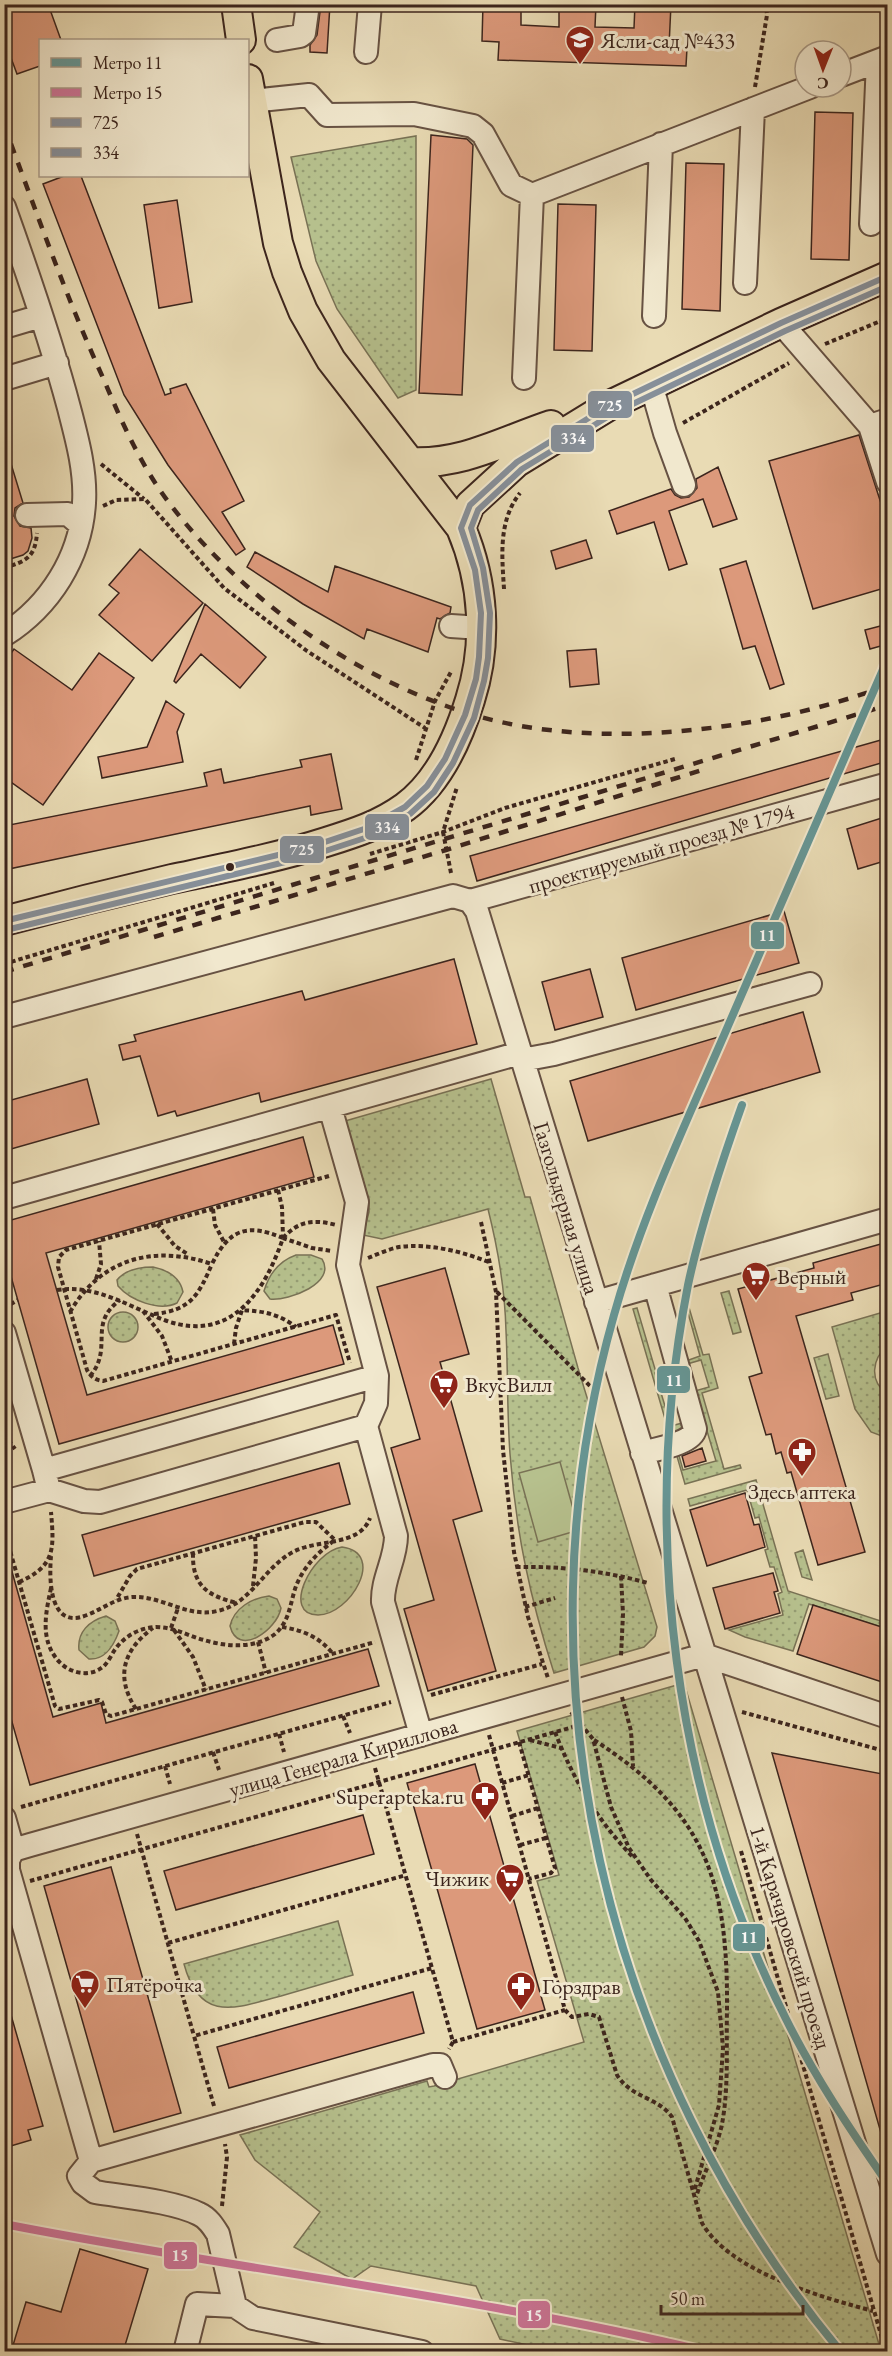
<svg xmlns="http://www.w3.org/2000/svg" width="892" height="2356" viewBox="0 0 892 2356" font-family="'EB Garamond',serif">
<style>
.green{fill:url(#green-dots);stroke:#797255;stroke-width:1.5}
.pitch{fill:#b6c08d;stroke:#797255;stroke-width:1.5}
.building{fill:#dc997b;stroke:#3c251d;stroke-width:1.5}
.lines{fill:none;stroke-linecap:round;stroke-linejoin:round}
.minor-casing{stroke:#675243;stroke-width:26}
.major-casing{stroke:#3c251d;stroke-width:32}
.path{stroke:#3c251d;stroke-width:4;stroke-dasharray:4.5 3;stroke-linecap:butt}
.minor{stroke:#f1e8ce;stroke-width:22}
.major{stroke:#e9dbb4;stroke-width:28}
.rail{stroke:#3c251d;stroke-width:4.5;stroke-dasharray:10 10;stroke-linecap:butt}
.bus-1-casing{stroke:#f1e8ce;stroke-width:10}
.bus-2-casing{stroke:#f1e8ce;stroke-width:10}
.bus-1{stroke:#868f99;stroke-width:6}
.bus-2{stroke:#868f99;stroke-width:6}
.metro-1-casing{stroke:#f1e8ce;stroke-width:12}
.metro-2-casing{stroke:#f1e8ce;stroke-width:12}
.metro-1{stroke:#669695;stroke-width:8}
.metro-2{stroke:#cc7497;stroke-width:8}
.bus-dot{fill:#3c251d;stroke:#f1e8ce;stroke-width:2}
.labels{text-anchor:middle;stroke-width:6;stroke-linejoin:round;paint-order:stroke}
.poi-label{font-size:22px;fill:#3c251d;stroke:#f1e8ce;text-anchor:start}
.street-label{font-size:22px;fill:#3c251d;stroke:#f1e8ce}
.line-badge{stroke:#f1e8ce;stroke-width:2}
.badge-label{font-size:16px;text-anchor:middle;font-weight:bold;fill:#fff}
</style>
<defs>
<pattern id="green-dots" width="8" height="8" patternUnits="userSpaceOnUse" patternTransform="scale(1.5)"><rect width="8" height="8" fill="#b6c08d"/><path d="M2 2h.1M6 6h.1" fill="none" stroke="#959c73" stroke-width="1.8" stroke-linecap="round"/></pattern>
</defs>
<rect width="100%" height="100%" fill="#e9dbb4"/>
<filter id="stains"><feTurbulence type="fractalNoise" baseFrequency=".00333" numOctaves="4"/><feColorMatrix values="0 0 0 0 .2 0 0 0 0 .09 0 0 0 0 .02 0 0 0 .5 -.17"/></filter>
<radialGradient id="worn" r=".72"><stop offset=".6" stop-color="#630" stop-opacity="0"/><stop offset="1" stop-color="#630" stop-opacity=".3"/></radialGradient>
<path class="green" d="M416,136v254l-18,8 -61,-89 -21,-48 -25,-104z
M491,1079l34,118h5l48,171 79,259 -2,9 -11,11 -90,26c-24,-75 -38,-140 -44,-219 -3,-41 -2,-82 -4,-123 -1,-42 -8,-82 -18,-122l-106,30 -19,-4 6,-23v-12l-24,-79z
M296,1255h15l11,4c15,24 -33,42 -52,40l-6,-8c5,-17 15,-30 32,-36z
M153,1267c14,3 27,10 30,25l-6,11c-18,9 -47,-3 -59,-17l-1,-6c9,-11 23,-13 36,-13z
M729,1291l12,41 -8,2 -12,-41z
M685,1294l18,61 6,-1 9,34 -16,5 22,76 16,-4 1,3 -56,16 -9,-31 2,-1 5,18 33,-9 -21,-70 14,-4 -8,-27 -14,4 -1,-3 14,-5 -17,-61z
M637,1308l18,61 14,-4 1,3 -15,5 16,53 15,-4 -4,8 -12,6 -37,-127z
M887,1311v35c-15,13 -18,35 0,48v44l-16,-6 -16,-23 -23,-82z
M108 1327a15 15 0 1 1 30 0a15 15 0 1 1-30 0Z
M828,1354l11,42 -13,3 -12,-41z
M756,1480l32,111 99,32v6l-78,-25 -16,47 -48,-14 -16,-7 54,-15 -5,-21 4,-2 -8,-25h-4l-5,-17 3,-1 -9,-32 -4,1 -8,-28 -57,16 -2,-7z
M342,1547c45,6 8,68 -24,68 -37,0 -7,-63 24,-68z
M803,1550l9,30 -10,-3 -7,-24z
M269,1596l8,3 4,9c-4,22 -43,50 -51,18 4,-18 22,-28 39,-30z
M106,1616l9,5 4,10c-5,14 -13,29 -30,28l-10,-9c-2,-18 10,-29 27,-34z
M684,1683l197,668 -321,1 -60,-13 -24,-53 -105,-20 -19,13 -58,-32 26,-35 -65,-52 -15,-25 187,-54 2,6 5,-1 150,-44 -47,-161 22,-6 -42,-144z
M338,1921l15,54c-24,7 -48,14 -72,21 -45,12 -81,28 -97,-32z"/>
<path class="pitch" d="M560,1462l19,68 -41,12 -19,-69z"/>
<path class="building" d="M4,4h44l13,36h-21v26l-23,8 -13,-35z
M321,4h9l-3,49 -17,-1v-7l7,-10z
M483,4h38v21l38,2v-23h37l-1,23 39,1 1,-24h36l-2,43 18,1 -1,18 -188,-6 1,-18 -17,-1z
M815,112l38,1 -4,147 -38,-1z
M431,135l36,4 6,6 -11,250 -43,-2z
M686,163l38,1 -4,147 -38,-2z
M64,176h17l84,219 6,-2 -1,-4 16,-5 58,117 -22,11 23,37 -9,6 -68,-90 -44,-70 -81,-211z
M177,200l15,102 -33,6 -15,-103z
M558,204l38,1 -4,146 -38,-1z
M859,435l29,90v62l-75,22 -44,-148z
M8,454l15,49 -8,5 -1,8 6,10 11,2 1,10 -4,13 -5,4 -19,6v-106z
M718,467l19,52 -24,8 -10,-28 -34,12 18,53 -18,6 -15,-48 -37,12 -8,-23 62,-22 4,6 6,3 8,-1 8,-9 -1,-9z
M586,540l6,18 -36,11 -5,-18z
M140,549l63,54 -51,58 -53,-46 20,-22 -10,-8z
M255,552l73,40 7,-26 116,41 -1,6 -10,6 -3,-1 -9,34 -61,-23 -3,10 -61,-35 -56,-37z
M746,561l38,123 -14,5 -15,-43 -12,3 -23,-80z
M205,604l61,53 -26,31 -39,-34 -25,29 -2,-2z
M888,624v20l-18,5 -5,-19z
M14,649l58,41 27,-37 35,25 -91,127 -39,-28v-114z
M596,649l3,35 -29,3 -3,-36z
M166,701l18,13 -7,18 6,30 -81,16 -4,-21 49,-10z
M888,738v23l-411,120 -7,-25z
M331,754l11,55 -31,6 -1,-9 -306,64v-44l203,-40 -3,-13 17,-4 3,14 78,-16 -2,-7z
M888,816v44l-30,9 -11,-40z
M784,911l15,52 -163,47 -14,-52z
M454,959l23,85 -216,58 -2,-9 -82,23 -2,-5 -17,5 -18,-60 -17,4 -4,-15 17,-4 -2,-6 168,-44 3,9z
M590,969l13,48 -48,13 -13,-48z
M803,1012l17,60 -232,69 -18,-60z
M87,1079l12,45 -95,27v-49z
M303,1137l11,40 -268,76 41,142 246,-70 11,39 -285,80 -55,-192v-30z
M888,1242v41l-37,10 2,7 -57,16 69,236 -47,13 -27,-93 -4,1 -6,-21 -5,2 -5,-20 -5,1 -17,-58 13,-4 -24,-84 76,-21 -1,-5z
M445,1268l24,86 -29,8 42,149 -29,9 43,151 -68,20 -24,-82 30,-9 -43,-152 29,-9 -43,-152z
M702,1448l4,13 -21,6 -3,-11z
M339,1463l11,41 -256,72 -12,-41z
M745,1493l9,32 5,-1 6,23 -58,19 -17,-56z
M9,1561l44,156 48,-14 5,20 262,-74 11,37 -349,99 -26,-91v-132z
M773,1573l5,18 -4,1 6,21 -55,16 -12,-41z
M813,1605l75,24v55l-91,-30z
M772,1753l116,22v364l-5,1z
M475,1764l70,246 -68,19 -70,-246z
M363,1815l11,39 -198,56 -12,-39z
M111,1867l70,246 -67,19 -70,-246z
M413,1992l11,41 -195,55 -12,-41z
M9,2008l34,118 -15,4 3,10 -27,8v-139z
M80,2249l68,20 -25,83h-112l15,-50 35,10z"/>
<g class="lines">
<g class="minor-casing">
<path id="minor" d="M277,40l23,-4 4,-3 4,-29
M366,52l4,-48
M841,75l47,-18
M251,101l58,-6 18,20 87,-1 59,12 10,8 28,51 21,10 278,-108
M4,207c24,67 47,133 65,201 8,31 17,63 15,95 -3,54 -34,103 -80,132
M871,224l7,-163
M745,283l8,-174
M654,316l7,-172
M781,323l89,103
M4,327l37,-11
M524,378l8,-183
M4,379l53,-16
M651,384l14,49 19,52
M888,420l-18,6 18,56
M27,515l41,-1 13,11
M451,626l30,2
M470,901l418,-117
M4,1017l449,-121 17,5 7,10 411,1343
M522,1060l32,-6 256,-70
M330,1107l27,95 -9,63 29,111 -1,27 -10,23 30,110c0,23 -14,43 -13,66l38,133
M4,1198l516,-145
M596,1302l292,-83
M4,1333l40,137
M642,1453c14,-4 50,-9 53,-24l-40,-144
M49,1490l-5,-20 333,-94
M4,1502l45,-12 35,11 16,1 266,-76
M704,1655l184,62
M4,1818l9,32
M13,1850l-5,10v10l83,291 342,-96h7l5,12
M4,1856l9,-6 17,-5 674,-190
M91,2161l-12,15 4,7 12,9c30,5 78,9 104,22 9,4 14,12 19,20l17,72 18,12 169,34
M185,2352l12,-48 38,2"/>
</g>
<g class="major-casing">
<path id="major" d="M236,4l5,36
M248,79l30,164 9,29 16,39 28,49 130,168
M410,462c52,3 93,-21 141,-37
M4,921c56,-15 112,-29 168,-42 52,-11 104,-21 154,-37 29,-9 54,-17 79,-35 33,-24 53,-68 65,-107 18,-56 14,-118 -9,-172l9,-23 47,-43 93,-57 171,-82 107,-47"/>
</g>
<path class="path" d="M807,4l1,2
M755,87l12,-72 -1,-11
M825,344l63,-26
M683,423l106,-60
M101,464l43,35
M103,506l13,-6 29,-1 79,89 83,63 118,77
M4,568c22,-7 31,-10 33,-35
M504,589c-2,-33 -6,-68 16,-96
M416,760l19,-59 17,-31
M370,854l73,-22 62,-24 170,-49
M451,873l-8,-41 14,-45
M4,964l270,-81
M329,1176l-263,74 -7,7 -1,10 29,103c4,7 8,10 16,11l233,-66 14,48
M278,1190l4,17 1,30
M213,1209l2,16 9,17
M481,1222l15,70 7,158 11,102 14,65 20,61
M157,1224l18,22 14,9
M283,1238c15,-17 31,-19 53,-13
M368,1258c10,-4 21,-9 31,-11 31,-4 65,5 92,16
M96,1279l5,-15 -2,-23
M57,1290c40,-6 74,18 110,31 65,22 98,-30 116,-83l29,10 20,3
M497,1292l95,96
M4,1308l14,-8
M143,1311l19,25 10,26
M70,1312c32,-55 85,-67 142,-48 17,-35 35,-41 71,-26
M154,1314c37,-4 44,-18 58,-50
M234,1344l2,-16 6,-18c21,1 37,4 54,17
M90,1376c24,-28 -3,-52 30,-76
M4,1434l11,15
M4,1530l51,176 4,3 40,-9 3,2 4,12 5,2 264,-74
M193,1553c-1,33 15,43 44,50
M51,1556c-2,23 -2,75 36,59 16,-6 28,-17 46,-18 30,-1 54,21 84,14 35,-7 47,-45 78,-60 25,-12 65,-5 75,-33
M516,1567c46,-1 88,4 132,16
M621,1576l2,38 -2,42
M19,1582c37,-16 35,-34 32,-70
M253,1586l3,-28 -1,-22
M51,1588c-5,24 -11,49 5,70 11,15 33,21 48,8 4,-4 7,-10 10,-15 10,-15 25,-23 42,-24 18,0 32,9 48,13 23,7 51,9 71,-6 14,-12 15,-29 20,-45 7,-21 23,-37 40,-49l-19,-18h-11l-168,47 -7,7 -14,24
M525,1607l30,-9
M282,1627c20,3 38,10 51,27
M171,1628l7,-20
M174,1630l19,27 13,33
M258,1642l8,31
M431,1695l111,-31
M622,1697l9,34 2,35
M136,1709c-21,-32 -13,-59 17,-81
M571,1712l22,27 18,68 18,41 22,32 34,38 14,23 19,51 5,56 -4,57 -25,87
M742,1712l146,40
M343,1716l7,17
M555,1732c18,47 42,88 77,124
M279,1734l5,18
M489,1735l76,275 7,7 17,-3 10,3 18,58c14,23 41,22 55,42l30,106c28,49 119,74 171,88
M530,1740l31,8
M594,1740c112,72 134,141 133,270 -1,37 2,77 -5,114 -5,24 -18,49 -26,73
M519,1742l36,126 -4,5 -22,6
M213,1752l6,18
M165,1766l5,18
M375,1768l78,274 -4,7
M502,1783l27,-8
M21,1807l370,-105
M512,1816l26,-8
M137,1834l57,202
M520,1845l26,-7
M741,1851l145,501
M30,1881l550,-156
M168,1943l238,-68
M453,2042l112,-32
M214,2106l-20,-70 238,-68
M222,2206l5,-49 -2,-13"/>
<use href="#minor" class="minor"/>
<use href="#major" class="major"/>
<path class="rail" d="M4,125c32,86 62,172 100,255 19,45 39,90 69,128 74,95 192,177 308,209 121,34 290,13 407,-32
M154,937l292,-87 259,-81
M4,972l884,-267"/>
<g class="bus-1-casing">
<path id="bus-1" d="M4,921l303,-73 60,-20 38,-21 22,-21 18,-27 20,-44 11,-36 3,-22 2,-44 -6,-43 -14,-42 9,-23 47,-43 93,-57 171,-82 107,-47"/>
</g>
<g class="bus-2-casing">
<path id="bus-2" d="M6,930l304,-74 61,-20 39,-22 24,-22 19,-29 21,-45 10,-37 4,-23 2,-45 -7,-45 -12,-40 7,-18 44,-41 92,-56 171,-82 103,-45"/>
</g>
<use href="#bus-1" class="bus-1"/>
<use href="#bus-2" class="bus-2"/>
<g class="metro-1-casing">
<path id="metro-1" d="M742,1105c-21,59 -41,119 -54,180 -48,245 -15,511 98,734 29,58 65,112 102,165
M841,2352c-238,-287 -329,-677 -227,-1037 28,-100 73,-194 114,-289 53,-122 106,-245 160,-368"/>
</g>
<g class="metro-2-casing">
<path id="metro-2" d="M4,2224c235,46 472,72 705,128"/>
</g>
<use href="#metro-1" class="metro-1"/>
<use href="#metro-2" class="metro-2"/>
</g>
<defs>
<g id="school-pin" transform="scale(1.5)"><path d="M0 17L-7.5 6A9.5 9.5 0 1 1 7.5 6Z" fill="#8f2418" stroke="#f1e8ce"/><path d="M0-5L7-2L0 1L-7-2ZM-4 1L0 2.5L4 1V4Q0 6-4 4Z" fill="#fff"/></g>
<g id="supermarket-pin" transform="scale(1.5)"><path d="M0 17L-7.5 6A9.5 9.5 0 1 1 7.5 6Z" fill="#8f2418" stroke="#f1e8ce"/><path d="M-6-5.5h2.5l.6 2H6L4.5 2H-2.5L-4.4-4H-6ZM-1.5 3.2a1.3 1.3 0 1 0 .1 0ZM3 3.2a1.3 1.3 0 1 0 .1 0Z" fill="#fff"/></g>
<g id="pharmacy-pin" transform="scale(1.5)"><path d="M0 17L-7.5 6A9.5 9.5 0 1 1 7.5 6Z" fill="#8f2418" stroke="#f1e8ce"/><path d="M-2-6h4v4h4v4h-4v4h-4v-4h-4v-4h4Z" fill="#fff"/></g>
</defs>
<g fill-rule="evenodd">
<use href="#school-pin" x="580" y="40"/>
<use href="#supermarket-pin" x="756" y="1276"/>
<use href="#supermarket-pin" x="444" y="1384"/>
<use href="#pharmacy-pin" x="802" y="1452"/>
<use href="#pharmacy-pin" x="485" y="1796"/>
<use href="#supermarket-pin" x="510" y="1878"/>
<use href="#supermarket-pin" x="85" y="1984"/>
<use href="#pharmacy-pin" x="521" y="1986"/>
</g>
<circle class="bus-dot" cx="230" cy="867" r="5"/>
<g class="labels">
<g class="poi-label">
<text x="601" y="48">Ясли-сад №433</text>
<text x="777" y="1284">Верный</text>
<text x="465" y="1392">ВкусВилл</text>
<text x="802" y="1499" text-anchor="middle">Здесь аптека</text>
<text x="464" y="1804" text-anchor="end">Superapteka.ru</text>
<text x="489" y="1886" text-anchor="end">Чижик</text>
<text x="106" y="1992">Пятёрочка</text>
<text x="542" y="1994">Горздрав</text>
</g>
<g class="street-label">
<text transform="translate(661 848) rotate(-16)" y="8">проектируемый проезд № 1794</text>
<text transform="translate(567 1208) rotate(73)" y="8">Газгольдерная улица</text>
<text transform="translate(343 1757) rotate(-16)" y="8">улица Генерала Кириллова</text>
<text transform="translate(791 1937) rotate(73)" y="8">1-й Карачаровский проезд</text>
</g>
</g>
<g class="line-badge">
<rect x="587" y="390" width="46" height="29" rx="6" fill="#868f99"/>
<rect x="550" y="424" width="45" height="29" rx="6" fill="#868f99"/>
<rect x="364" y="813" width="46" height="28" rx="6" fill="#868f99"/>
<rect x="279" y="835" width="46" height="29" rx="6" fill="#868f99"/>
<rect x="750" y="921" width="35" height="29" rx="6" fill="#669695"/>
<rect x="656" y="1365" width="35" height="29" rx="6" fill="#669695"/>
<rect x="732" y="1923" width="34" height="29" rx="6" fill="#669695"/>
<rect x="163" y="2241" width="35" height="29" rx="6" fill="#cc7497"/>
<rect x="517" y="2300" width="34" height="29" rx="6" fill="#cc7497"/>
</g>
<g class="badge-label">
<text x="610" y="411">725</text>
<text x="573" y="444">334</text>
<text x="387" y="833">334</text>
<text x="302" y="855">725</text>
<text x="767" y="941">11</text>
<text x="674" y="1386">11</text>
<text x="749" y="1943">11</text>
<text x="180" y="2261">15</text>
<text x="534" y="2321">15</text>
</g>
<rect width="892" height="2356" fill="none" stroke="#e9dbb4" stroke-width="24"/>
<rect x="6" y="6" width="880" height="2344" fill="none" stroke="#3c251d" stroke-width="3"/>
<rect x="12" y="12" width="868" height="2332" fill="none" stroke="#3c251d" stroke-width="1.5"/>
<rect x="39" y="39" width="210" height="138" fill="#f1e8ce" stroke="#a99a87" stroke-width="1.5"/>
<rect x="51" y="58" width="30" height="9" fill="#669695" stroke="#a99a87" stroke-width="1.5"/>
<text x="93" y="69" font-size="18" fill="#3c251d">Метро 11</text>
<rect x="51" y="88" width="30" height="9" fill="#cc7497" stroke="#a99a87" stroke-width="1.5"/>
<text x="93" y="99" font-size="18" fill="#3c251d">Метро 15</text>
<rect x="51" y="118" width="30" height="9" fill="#868f99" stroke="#a99a87" stroke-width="1.5"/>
<text x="93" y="129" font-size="18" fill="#3c251d">725</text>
<rect x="51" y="148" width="30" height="9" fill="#868f99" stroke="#a99a87" stroke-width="1.5"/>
<text x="93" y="159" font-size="18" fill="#3c251d">334</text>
<g transform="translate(823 69) rotate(181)"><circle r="28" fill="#f1e8ce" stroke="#a99a87" stroke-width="1.5"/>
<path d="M0-4.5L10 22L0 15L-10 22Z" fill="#8f2418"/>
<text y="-9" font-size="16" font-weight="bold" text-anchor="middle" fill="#3c251d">С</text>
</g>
<path d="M661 2305v9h142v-9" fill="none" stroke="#3c251d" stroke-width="3"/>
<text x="670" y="2305" font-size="18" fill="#3c251d" stroke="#f1e8ce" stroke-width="4.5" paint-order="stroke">50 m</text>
<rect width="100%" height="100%" filter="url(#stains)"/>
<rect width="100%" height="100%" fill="url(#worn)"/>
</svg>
